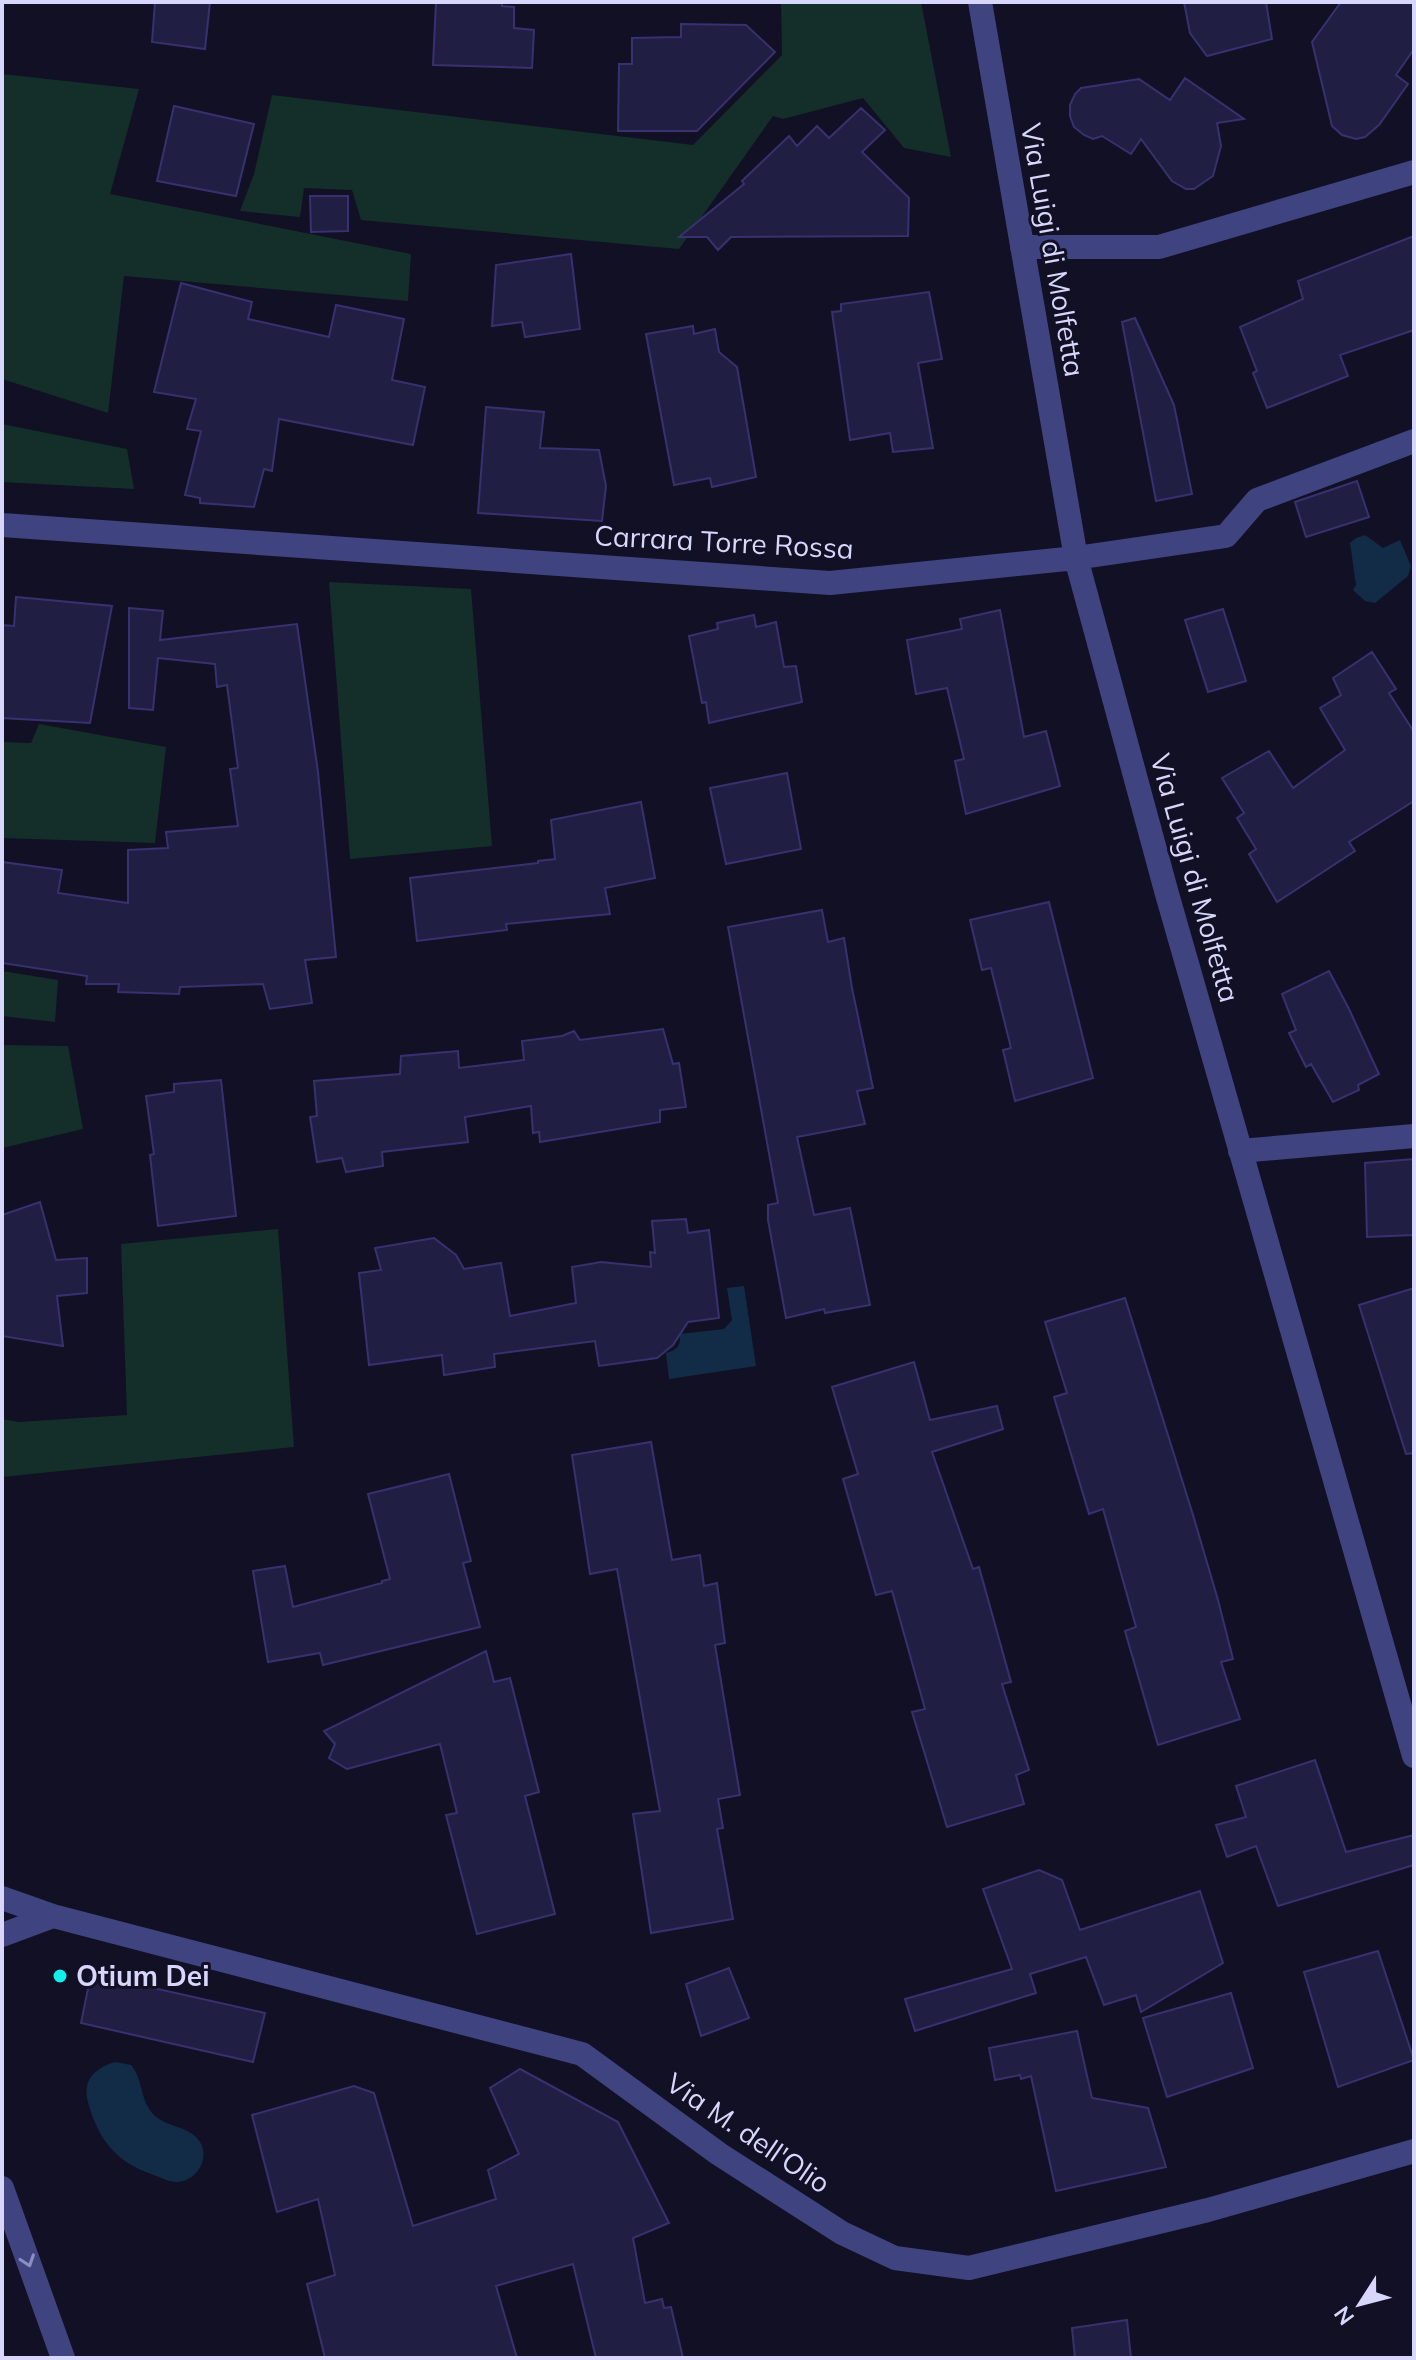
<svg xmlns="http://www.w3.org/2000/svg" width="1416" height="2360" viewBox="0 0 1416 2360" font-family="Mulish,sans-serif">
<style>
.green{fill:#142e2a}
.water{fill:#122c47}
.building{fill:#211e44;stroke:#37316f;stroke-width:2}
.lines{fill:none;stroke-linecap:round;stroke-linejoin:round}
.minor{stroke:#3f4480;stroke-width:24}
.oneway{stroke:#8b8ebe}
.poi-dot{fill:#10efeb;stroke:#121024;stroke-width:3}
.labels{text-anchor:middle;stroke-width:6;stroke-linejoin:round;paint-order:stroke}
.street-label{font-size:28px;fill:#d7d7fc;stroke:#121024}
.poi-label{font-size:28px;font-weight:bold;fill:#d7d7fc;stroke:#121024;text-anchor:start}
</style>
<rect width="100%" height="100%" fill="#121024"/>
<path class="green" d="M781,2h140l30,155 -47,-9 -41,-50 -80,21 -10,-3 -94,133 -318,-29 -9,-30 -48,-2 -4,29 -60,-6 14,-37 18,-79 421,50 89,-90z
M2,74l137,15 -29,105 301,60 -3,47 -284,-25 -16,137 -106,-34z
M2,424l125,25 7,40 -132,-7z
M329,582l142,7 21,257 -142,13z
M39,724l127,23 -11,96 -153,-5v-96l29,1z
M2,971l56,9 -3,42 -53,-6z
M2,1045l66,1 15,83 -81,19z
M278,1229l16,218 -292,30v-58l17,3 108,-7 -6,-171z"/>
<path class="water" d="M1365,535l18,13 17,-8 11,26 -3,10 -33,27 -10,-2 -12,-11 3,-5 -6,-42 6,-5z
M744,1286l12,80 -87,13 -3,-26c11,-3 15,-7 14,-19l44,-5 8,-9 -5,-32z
M115,2062l16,3c12,14 9,35 22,49 13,14 36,11 47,28 10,16 -3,39 -23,40 -8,0 -15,-4 -23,-7 -37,-12 -56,-35 -66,-73 -6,-22 7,-34 27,-40z"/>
<path class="building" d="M155,2h55l-5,47 -53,-7z
M436,2h66v4l12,1v21l20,2 -2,38 -99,-3z
M1184,2h82l6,37 -65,17 -17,-23z
M1341,2h73v47l-18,26 12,9 -29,41 -14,12 -9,2 -14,-4 -10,-9 -20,-84z
M681,24l65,1 29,27 -78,79h-79l1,-67h13v-26l49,-1z
M1185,78l59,41 -27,4 4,23 -8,30 -19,13h-8l-14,-8 -31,-42 -10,15 -29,-18 -9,3 -9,-4 -10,-8 -4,-11v-11l5,-11 6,-6 58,-9 31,21z
M174,106l80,18 -18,72 -79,-15z
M861,108l24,22 -23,22 47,46 -1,38 -177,1 -13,13 -11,-13h-28l65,-53 -2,-3 47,-45 8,10 20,-20 12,12z
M310,196h38v35l-37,1z
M1414,236v94l-74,25 8,21 -81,32 -14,-35 4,-2 -17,-44 63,-28 -5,-18z
M571,254l9,75 -55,8 -3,-15 -30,4 4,-61z
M181,283l71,19 -4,17 81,18 7,-32 68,14 -12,61 33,7 -12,58 -134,-26 -7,52 -8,-2 -10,38 -54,-4v-5l-15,-3 16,-64 -14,-2 9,-30 -42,-7z
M929,292l13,67 -24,4 15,85 -40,4 -3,-19 -40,7 -18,-128 9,-1v-7z
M1135,318l39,87 18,89 -36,7 -34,-179z
M693,326l1,8 21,-5 4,23 18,15 19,110 -44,10 -2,-9 -36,7 -28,-151z
M486,407l58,5 -4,36 59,2 7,36 -4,35 -124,-8z
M1357,481l12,36 -63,20 -11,-35z
M16,597l96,9 -22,117 -88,-5v-93l12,1z
M129,608l34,3 -3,29 137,-16 21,148 18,185 -31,3 7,43 -42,6 -7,-25 -83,3 -1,7 -61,-2 1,-8h-33l1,-8 -85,-13v-101l60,8 -4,23 70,10v-53l40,-2 -2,-16 72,-6 -8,-57 8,-1 -11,-83 -10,2 -2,-23 -57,-6 -5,52 -24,-2z
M1223,609l23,72 -38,11 -23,-72z
M1000,610l24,127 22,-6 14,55 -94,28 -11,-53 9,-2 -17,-71 -31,6 -9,-54 55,-11 -2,-10z
M754,615l2,12 20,-5 8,45 12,-1 6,36 -93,21 -3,-21 -4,1 -13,-67 29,-7 -1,-6z
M1372,652l24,37 -7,4 25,39v69l-65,41 6,9 -78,51 -28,-48 7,-5 -19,-31 7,-5 -22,-35 47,-27 24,37 52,-38 -25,-42 21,-13 -8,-17z
M787,773l14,76 -75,15 -16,-76z
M641,802l14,76 -50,10 5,26 -104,10 1,6 -90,11 -7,-63 128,-15v-2l17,-2 -4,-39z
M1049,902l44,176 -78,23 -12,-51 8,-2 -20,-80 -9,2 -12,-50z
M822,910l6,32 16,-4 8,50 21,100 -16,3 8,33 -68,13 17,78 36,-7 20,97 -45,8 -1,-4 -38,9 -18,-98v-15l10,-2 -50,-276z
M1329,971l20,38 30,65 -21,11 1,5 -26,12 -22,-38 -5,3 -17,-34 7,-3 -14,-36z
M663,1029l10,35 6,-1 7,44 -26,3v12l-120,20 -1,-10 -6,1 -2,-27 -66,11 3,25 -86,10 1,14 -37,6 -4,-14 -25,4 -7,-45 7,-1 -3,-35 86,-7 1,-18 57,-5 1,17 65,-8 -2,-19 40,-5 12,-5 6,9z
M221,1080l15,136 -78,10 -8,-71 4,-1 -8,-58 28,-4v-8z
M1414,1159v76l-47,2 -2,-74z
M40,1202l16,58 31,-2v35l-30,3 6,50 -61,-10v-121z
M686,1219l2,14 21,-3 10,88 -31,4 -15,23 -16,13 -58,8 -4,-25 -101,13 1,13 -51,8 -2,-20 -73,10 -10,-92 22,-3 -6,-22 59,-10 22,17 8,14 37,-6 9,53 66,-13 -4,-36 29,-5 50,5 -1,-15 5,1 -3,-32z
M1414,1288v165l-8,1 -47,-149z
M1125,1298l68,217 25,85 15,59 -12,3 19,57 -82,26 -33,-114 11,-4 -33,-118 -14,5 -35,-117 13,-4 -22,-71z
M914,1362l16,58 67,-14 6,23 -71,23 41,117 6,-2 32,115 -9,2 27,86 -13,5 8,29 -77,23 -35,-115 13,-3 -33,-118 -16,4 -33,-116 15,-5 -26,-87z
M651,1442l21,118 28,-5 4,31 13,-3 8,60 -10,2 25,150 -22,4 5,29 -6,1 16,90 -82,14 -18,-119 27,-3 -43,-242 -27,5 -18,-119z
M449,1474l22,87 -8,2 17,64 -157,38 -3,-12 -52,9 -15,-91 32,-5 8,41 89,-24v-2l8,-2 -22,-85z
M486,1651l8,31 16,-4 29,114 -14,4 30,118 -78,20 -31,-119 11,-2 -17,-69 -93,25 -18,-11 6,-14 -11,-13z
M1315,1760l31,92 68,-17v30l-136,41 -22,-60 -29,11 -11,-32 30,-8 -10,-31z
M1039,1870l23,10 18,50 120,-39 23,72 -82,49 -5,-17 -32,10 -18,-48 -56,17 6,19 -121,38 -10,-32 107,-30 -29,-80z
M1378,1951l36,109 -76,27 -34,-115z
M729,1968l20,50 -48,18 -15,-52z
M91,1974l174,39 -12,49 -172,-39z
M1231,1993l22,75 -86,29 -24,-79z
M1077,2031l15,67 56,10 18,59 -110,24 -25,-115 -10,3 -1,-4 -25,5 -6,-32z
M520,2069l98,53 51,101 -36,15 12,65 17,-4 2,9 7,-1 12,51h-87l-23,-94 -77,22 21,72h-192l-18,-74 28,-9 -17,-76 -41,13 -25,-97 102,-29 20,7 39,133 83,-27 -8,-29 31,-16 -29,-66z
M1127,2320l4,38h-56l-3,-30z"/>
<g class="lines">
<path class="minor" d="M980,2l96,556 91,336 247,862
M1022,247h137l255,-75
M2,525l828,58 246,-25 150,-22 31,-36 157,-59
M1240,1151l174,-15
M2,1898l51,18 529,138 137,100 123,79 53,25 74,10 239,-58 206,-59
M2,1935l51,-19
M2,2188l61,170"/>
</g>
<defs><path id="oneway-chevron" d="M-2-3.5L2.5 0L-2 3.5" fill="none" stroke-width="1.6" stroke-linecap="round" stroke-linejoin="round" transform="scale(2)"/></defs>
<use class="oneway" href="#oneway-chevron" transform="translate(28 2261) rotate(71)"/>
<circle class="poi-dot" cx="60" cy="1976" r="8"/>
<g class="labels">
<g class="street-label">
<text transform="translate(1053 250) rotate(80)" y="10">Via Luigi di Molfetta</text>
<text transform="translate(724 542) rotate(3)" y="10">Carrara Torre Rossa</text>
<text transform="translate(1195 878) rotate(74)" y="10">Via Luigi di Molfetta</text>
<text transform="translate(748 2133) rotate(34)" y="10">Via M. dell'Olio</text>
</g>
<g class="poi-label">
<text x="76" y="1986">Otium Dei</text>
</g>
</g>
<rect width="1416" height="2360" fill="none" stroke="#d7d7fc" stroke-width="8"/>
<g transform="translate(1360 2304) rotate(234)" stroke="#121024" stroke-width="6" paint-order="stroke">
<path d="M0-6L14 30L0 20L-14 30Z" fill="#d7d7fc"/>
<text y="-12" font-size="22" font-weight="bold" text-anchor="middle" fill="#d7d7fc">N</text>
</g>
</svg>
